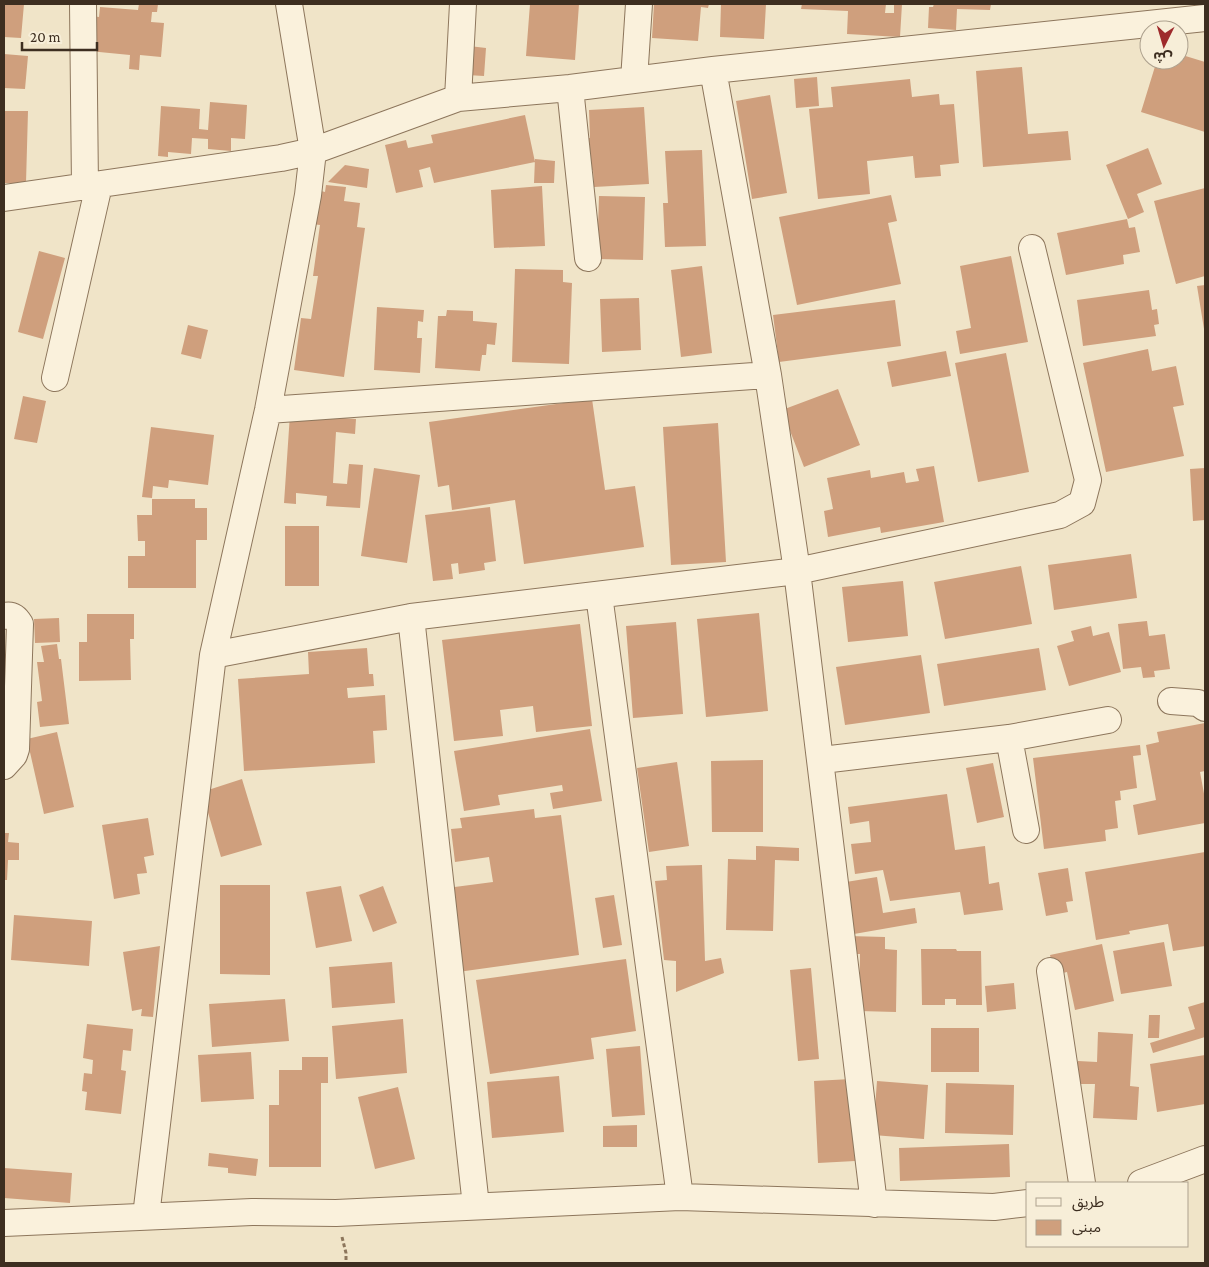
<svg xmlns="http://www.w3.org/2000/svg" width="1209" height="1267" viewBox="0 0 1209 1267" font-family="'Crimson Pro','Noto Sans Arabic',serif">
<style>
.building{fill:#cf9f7d}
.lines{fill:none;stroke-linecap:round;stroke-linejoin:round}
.street-casing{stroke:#8d765c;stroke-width:28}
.path{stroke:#8d765c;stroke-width:3;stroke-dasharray:4 2.5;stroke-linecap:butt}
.street{stroke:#faf1dc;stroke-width:26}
</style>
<rect width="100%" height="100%" fill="#f0e4c8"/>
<path class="building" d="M4,4h20l-3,34 -17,-1z
M139,4h19l-1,8h-5l-1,10 13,1 -3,34 -21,-2 -1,15 -10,-1 1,-14 -41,-4 3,-35 7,1 1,-10 38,3z
M530,4h49l-4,56 -49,-4z
M654,4h55l-1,4 -7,-1 -3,34 -46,-3z
M721,4h45l-2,35 -44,-2z
M802,4h84l-1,9h9v-9h8l-2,33 -53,-3 1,-23 -47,-2z
M934,4h57l-1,6 -33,-1 -1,21 -28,-2 1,-21h4z
M469,46l17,2 -2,28 -17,-1z
M4,54l24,2 -3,33 -21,-1z
M1179,54l26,8v70l-64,-20 16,-52h22z
M1022,67l6,67 40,-3 3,29 -88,7 -7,-96z
M817,77l2,29 -23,2 -2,-29z
M910,79l2,18 27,-3 1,11 14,-1 5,59 -19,2 1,11 -26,2 -2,-22 -46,5 3,33 -52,5 -9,-90 24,-2 -2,-20z
M770,95l17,98 -35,6 -16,-98z
M210,102l37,3 -2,34 -14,-1v13l-23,-2v-10l-16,-1 -1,16 -23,-2v5l-10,-1 3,-50 39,3 -1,20 9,1z
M644,107l5,77 -55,3 -1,-17h-5l-1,-32h3l-1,-28z
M4,111h24l-2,72h-22z
M525,115l10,47 -101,21 -4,-16 -11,3 4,17 -27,6 -11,-48 21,-5 2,8 25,-5 -2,-8z
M1148,148l14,36 -25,10 7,18 -16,7 -22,-54z
M702,150l4,96 -41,1 -2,-44h5l-3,-52z
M535,159l20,2 -1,22h-20z
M345,165l24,4 -2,19 -39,-6z
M326,185l20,2 -2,14 16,2 -3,24 8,1 -21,149 -50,-7 7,-52 10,1 7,-43h-5l7,-51 -8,-1 5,-34 8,2z
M542,186l3,60 -51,2 -3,-58z
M1205,188v88l-29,8 -22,-83z
M891,195l6,26 -9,2 13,61 -104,21 -18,-88z
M599,196l46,1 -2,63 -46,-1z
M1127,219l2,9 6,-1 5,25 -17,3 1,9 -58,11 -9,-42z
M39,251l26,7 -22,81 -25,-7z
M1011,256l17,86 -68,12 -4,-23 15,-3 -11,-62z
M702,266l10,87 -31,4 -10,-87z
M515,269l48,1v12l9,1 -3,81 -57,-2z
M1205,285v44h-1l-7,-43z
M1149,290l3,20 5,-1 2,15 -5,1 2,11 -73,10 -6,-46z
M639,298l2,52 -39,2 -2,-53z
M895,300l6,46 -122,16 -6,-47z
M377,307l47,3 -1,12 -5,-1 -1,17h5l-2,35 -46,-3z
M447,310l26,1v10l24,2 -2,22 -8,-1 -1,11h-4l-2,16 -45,-3 3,-52h8z
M188,325l20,5 -7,29 -20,-5z
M1148,349l4,22 24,-5 8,39 -11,2 11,49 -78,16 -23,-109z
M946,351l5,25 -59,11 -5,-25z
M1006,353l23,119 -51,10 -23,-119z
M838,389l22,56 -56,22 -22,-57z
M23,396l23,5 -9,42 -23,-4z
M592,399l13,91 30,-4 9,61 -120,17 -9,-64 -63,10 -3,-25 -11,2 -9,-65z
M290,414l66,5 -1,15 -19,-2 -3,51 14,1 2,-20 14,1 -3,43 -34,-2 1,-10 -31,-3v11l-12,-1z
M718,423l8,139 -55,3 -8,-138z
M151,427l63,8 -6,50 -39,-5 -1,8 -15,-2 -1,12 -10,-1z
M934,466l10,56 -63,11 -1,-6 -52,10 -4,-26 9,-2 -6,-31 43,-8 1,8 33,-6 2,11 13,-2 -3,-12z
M374,468l46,7 -13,88 -46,-7z
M1205,468v52l-12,1 -3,-52z
M152,499h43v9h12v32h-11v48h-68v-32h17v-15h-7l-1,-26h15z
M490,507l6,54 -12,2 1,7 -26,4 -1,-11 -7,1 2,15 -20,2 -8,-66z
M285,526h34v60h-34z
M1131,554l6,44 -83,12 -6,-45z
M1021,566l11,58 -87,15 -11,-57z
M903,581l5,55 -60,6 -6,-55z
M759,613l9,98 -62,6 -9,-98z
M87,614h47v25h-4l1,41 -52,1v-39h8z
M59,618l1,24 -25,1 -1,-24z
M1147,621l2,15 16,-2 5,35 -16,2 1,6 -12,1 -2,-11 -18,2 -5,-45z
M676,622l7,92 -50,4 -7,-92z
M580,624l12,102 -56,6 -3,-26 -33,4 3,26 -49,5 -12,-101z
M1091,626l2,10 16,-4 12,40 -52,14 -12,-40 17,-5 -3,-10z
M57,644l2,15h2l8,65 -29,3 -3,-25 5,-1 -5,-39h7l-3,-16z
M367,648l2,26h4l1,12 -27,2 1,10 37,-3 2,35 -14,1 2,32 -131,8 -6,-92 71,-5 -1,-22z
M1039,648l7,42 -102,16 -7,-42z
M921,655l9,58 -85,12 -9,-58z
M1205,723v48l-5,1 5,27v24l-67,12 -5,-30 23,-5 -10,-55 13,-3 -2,-10z
M590,729l12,72 -49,8 -3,-16 13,-2 -1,-6 -64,10 2,10 -36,6 -10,-60z
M57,732l17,75 -30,7 -17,-75z
M1140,745l1,10 -8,1 4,32 -17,3 1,9 -6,1 3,27 -13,2 1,11 -62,8 -11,-91z
M763,760v72h-51l-1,-71z
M677,762l12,84 -40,6 -12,-84z
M993,763l11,54 -27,6 -11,-55z
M242,779l20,66 -41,12 -19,-65z
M947,794l8,56 30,-4 4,38 10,-2 4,28 -39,5 -4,-23 -70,9 -7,-31 -28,4 -4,-30 20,-2 -2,-21 -19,3 -2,-17z
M534,809l1,9 26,-3 18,140 -121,17 -11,-84 46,-6 -4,-25 -34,5 -4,-33 11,-1 -2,-10z
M148,818l6,37 -10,2 3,16 -10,1 3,20 -26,5 -12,-74z
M4,833h5l-1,9 11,1v17h-11l-1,20h-3z
M756,846l43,2v13l-24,-1 -2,71 -47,-1 2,-71 28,1z
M1205,852v94l-32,5 -5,-27 -39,7 1,3 -34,6 -11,-68z
M702,865l3,96 16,-3 3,15 -48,19v-31l-12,-1 -9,-79 12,-1 -1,-14z
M1068,868l5,33 -7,1 2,10 -22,4 -8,-43z
M877,877l6,36 32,-5 2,15 -63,11 -8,-52z
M220,885h50v90l-50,-1z
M341,886l11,55 -36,7 -10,-56z
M383,886l14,37 -24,9 -14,-37z
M614,895l8,50 -19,3 -8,-50z
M14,915l78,6 -3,45 -78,-6z
M849,936l36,1v12l12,1 -1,62 -37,-1 1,-57h-11z
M1164,942l8,44 -51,8 -8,-43z
M1102,944l12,57 -39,9 -8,-38 -12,3 -5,-20z
M160,946l-7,71 -12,-1 1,-7 -10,2 -9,-59z
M921,949h35l1,2h24l1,54h-26v-6h-11v6h-23z
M626,959l10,72 -45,7 3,21 -104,15 -14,-94z
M392,962l3,41 -63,5 -3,-41z
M811,968l8,91 -21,2 -8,-91z
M1014,983l2,26 -29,3 -2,-26z
M285,999l4,42 -77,6 -3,-43z
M1205,1002v35l-52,16 -3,-10 45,-14 -7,-22z
M1149,1015h11l-1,23h-11z
M403,1019l4,54 -71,6 -4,-53z
M87,1024l46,5 -2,22 -8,-1 -2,20 5,1 -5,43 -36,-4 2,-18 -5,-1 2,-18 8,1 1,-14 -10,-2z
M931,1028h48v44h-48z
M1098,1032l35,2 -3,52 9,1 -2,33 -44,-2 2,-34h-18l1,-23 19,1z
M640,1046l5,69 -33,2 -6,-68z
M251,1052l3,47 -53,3 -3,-47z
M1205,1055v49l-48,8 -7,-48z
M302,1057h26v26h-7v84h-52v-62h10v-35h23z
M559,1076l5,56 -72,6 -5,-56z
M851,1079l4,82 -37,2 -4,-82z
M877,1081l51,4 -4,54 -51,-4z
M946,1083l68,2 -1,50 -68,-2z
M398,1087l17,72 -40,10 -17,-72z
M637,1125v22h-34v-21z
M1009,1144l1,33 -110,4 -1,-33z
M209,1153l49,6 -2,17 -28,-3v-5l-20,-2z
M4,1168l68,5 -2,30 -66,-5z"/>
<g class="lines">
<g class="street-casing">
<path id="street" d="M83,4l2,183
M713,70l55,305 29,196 77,633
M634,80l5,-76
M570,88l18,170
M458,98l5,-94
M4,198l277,-40 32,-7 145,-53 112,-10 143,-18 492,-52
M55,378l44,-193
M268,410l500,-35
M599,595l81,602
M4,616c8,-2 12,1 16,8l-4,125 -2,6 -10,11
M411,617l65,589
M213,655l198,-38 386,-46 263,-56 22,-12 6,-23 -56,-232
M1171,701l27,2 7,5
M1009,738l17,92
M822,760l187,-22 99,-18
M1050,971l32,212
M1141,1183l64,-24
M146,1216l67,-561 55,-245 40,-215 5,-44 -24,-147
M4,1223l248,-11 84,1 344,-16 314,10 34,-4"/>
</g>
<path class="path" d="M342,1237l4,16v10"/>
<use href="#street" class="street"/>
</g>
<rect width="1209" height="1267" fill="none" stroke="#3d2e20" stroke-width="10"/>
<rect x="1026" y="1182" width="162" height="65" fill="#f7eed8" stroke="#ada18e"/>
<rect x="1036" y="1198" width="25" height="8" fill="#faf1dc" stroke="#ada18e"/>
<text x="1072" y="1207" font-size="15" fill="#3d2e20">طريق</text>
<rect x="1036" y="1220" width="25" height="15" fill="#cf9f7d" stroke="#ada18e"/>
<text x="1072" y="1232" font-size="15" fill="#3d2e20">مبنى</text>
<g transform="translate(1164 45) rotate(185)"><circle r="24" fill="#f7eed8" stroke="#ada18e"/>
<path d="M0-4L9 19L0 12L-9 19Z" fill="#9e2a2b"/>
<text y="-8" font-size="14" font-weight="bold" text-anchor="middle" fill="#3d2e20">ش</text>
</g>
<path d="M22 42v8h75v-8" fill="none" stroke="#3d2e20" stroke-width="2.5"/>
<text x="30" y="42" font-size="15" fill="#3d2e20" stroke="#f7eed8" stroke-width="4" paint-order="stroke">20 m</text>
</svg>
